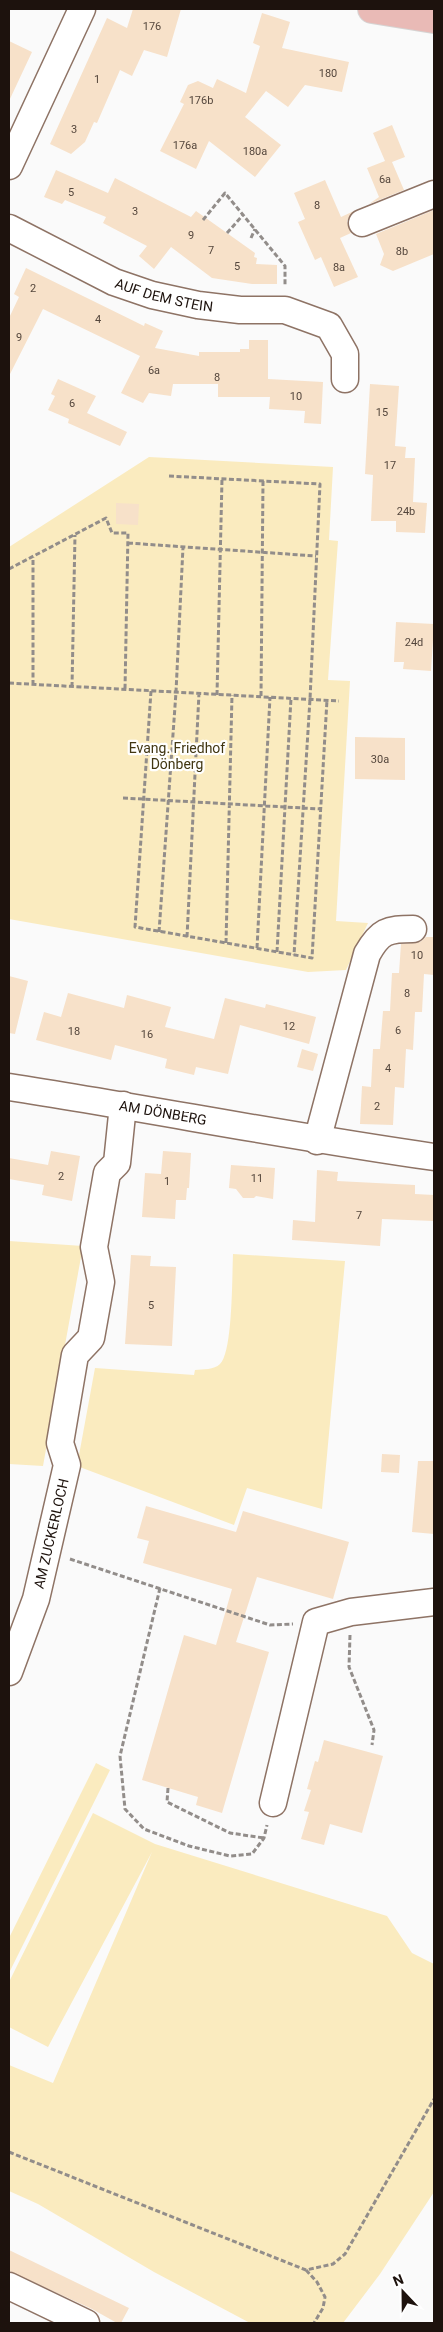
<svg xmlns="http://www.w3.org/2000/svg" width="443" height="2332" viewBox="0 0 443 2332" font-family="Roboto,sans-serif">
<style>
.green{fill:#faebbf}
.building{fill:#f7e1c9}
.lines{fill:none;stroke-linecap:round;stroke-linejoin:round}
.minor-casing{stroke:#8e7365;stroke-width:29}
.major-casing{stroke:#d6d4d3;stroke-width:30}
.path{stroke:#928d8a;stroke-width:3;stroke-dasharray:5 2.5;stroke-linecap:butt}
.minor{stroke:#fff;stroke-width:26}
.major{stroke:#e9bab6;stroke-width:28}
.labels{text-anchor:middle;stroke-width:4.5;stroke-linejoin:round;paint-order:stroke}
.number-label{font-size:11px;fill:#54463c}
.street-label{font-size:14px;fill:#1d120d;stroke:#fff}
.park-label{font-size:14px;fill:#413612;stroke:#fff}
</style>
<rect width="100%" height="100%" fill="#fafafa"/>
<path class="green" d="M149,457l184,10 -4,73 9,1 -10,139 22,1 -14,240 32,2 -22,47 -38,2 -299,-53v-372z
M9,1241l74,5 -40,220 -34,-2z
M233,1254l112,7 -23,248 -75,-21 -13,37 -157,-59 18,-98 99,7 1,-5c8,-1 19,0 25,-6 13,-12 12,-90 13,-110z
M96,1763l14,7 -101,203v-35z
M93,1813l62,31 232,72 25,37 22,11v228l-54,82 -37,49h-93l-96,-51 -116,-68 -29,-13v-126l44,18 99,-231 -104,195 -39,-20v-45z"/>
<path class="building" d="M133,9h48l-14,48 -23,-7 -12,26 -12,-6 -23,53 -3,-1 -9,20 -14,12 -21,-10 57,-126 20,10z
M262,13l28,9 -8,26 67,14 -7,30 -37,-7 -17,22 -22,-16 -21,26 36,28 -26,32 -46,-36 -13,28 -36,-18 24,-47 -4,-2 8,-17 10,-4 15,7 4,-9 29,14 14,-47 -7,-3z
M9,41l23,11 -23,49z
M392,125l13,32 -13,5 12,28 -35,14 10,-7 -12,-29 18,-7 -12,-28z
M56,170l52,23 7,-15 76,39 5,-6 59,42 -1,4 3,1 -1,6 21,1v19h-25l-40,-6 -41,-31 -17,22 -15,-13 8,-10 -44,-23 3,-6 -41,-17 -3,4 -18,-7z
M325,180l16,37 13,-6 -7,10 4,12 -11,5 18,39 -24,10 -13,-30 -6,3 -17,-38 7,-3 -11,-26z
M434,210v44l-41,17 -13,-6 4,-11 -8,-20z
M26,268l118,58 1,-3 18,8 -8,17 44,8v-4h41v-3h9v-9h19v39l55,3 -2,42 -17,-1 1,-12 -36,-2 1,-12h-52v-13h-45l-2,12 -22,-3 -6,10 -22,-10 19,-37 -97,-47 -34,67v-58l10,-21 -5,-3z
M58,379l38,17 -9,17 40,19 -7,14 -52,-23 1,-4 -21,-9 7,-14 -4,-2z
M370,384l29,2 -4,60 11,1 -1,11h10l-2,44 14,1 -2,30 -29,-1v-11h-25l2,-46 -8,-1z
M116,503l23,1 -1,21 -22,-1z
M396,622l38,2 -3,47 -28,-2 1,-7h-10z
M355,737l50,1v42l-50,-1z
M426,937h8v38l-10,-1 -2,38h-7l-2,38 -7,-1 -2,39 -9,-1 -2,38 -33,-1 2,-38 9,1 2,-38h7l3,-38h7l2,-38h7l2,-29 19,-2z
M9,976l19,5 -13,53 -6,-1z
M68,993l56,15 3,-13 44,12 -6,20 49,12 11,-41 40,10 1,-4 50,13 -7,27 -69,-19 -12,49 -32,-7 -2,8 -29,-7 2,-9 -52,-14 -4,15 -75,-20 8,-28 17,5z
M302,1049l16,5 -5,17 -16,-4z
M51,1151l29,5 -8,45 -30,-6 2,-10 -35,-6v-21l39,7z
M163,1151l28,2 -2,35h-2l-1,12h-10l-1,19 -33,-2 3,-44 16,1z
M231,1165l44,3 -2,31 -17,-3 -2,2h-11l-7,-9 -7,-1z
M317,1170l21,2 -1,9 78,4v9l19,1v26l-52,-2 -2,27 -88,-6 1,-20 22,2z
M131,1255l20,1 -1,10 26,1 -4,79 -47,-2z
M382,1454l18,1 -1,18 -18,-1z
M418,1461h16v73l-22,-2z
M146,1506l90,26 7,-21 106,31 -16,57 -76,-22 -21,65 33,10 -47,161 -26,-8 2,-8 -56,-17 42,-145 32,10 16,-56 -89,-26 6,-22 -12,-3z
M324,1740l59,16 -21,77 -32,-9 -6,21 -23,-6 8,-27 -5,-1 7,-21 -4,-1 8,-28 3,1z
M9,2250l120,58 -8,15h-4l-25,-14 -83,-38z"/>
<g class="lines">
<g class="minor-casing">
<g id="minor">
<path d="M9,166l73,-157"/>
<path d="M362,223l72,-29"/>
<path id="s1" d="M9,228l105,54 38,13 46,10 42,5h45l44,16 16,28v25"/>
<path id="s2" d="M9,1087c142,22 283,50 425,70"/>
<path d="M317,1141l50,-187c13,-23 20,-25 46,-25"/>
<path id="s3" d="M9,1672l27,-73 31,-134 -7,-22 15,-88 16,-17 10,-56 -7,-35 13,-74 10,-10 6,-58"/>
<path d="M273,1803l43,-181 35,-10 83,-10"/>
<path d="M9,2286l77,37"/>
</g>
</g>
<g class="major-casing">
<path id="major" d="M372,9l62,10"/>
</g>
<path class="path" d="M203,220l22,-27 60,73v20
M227,233l16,-18
M251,238l4,-9
M169,476l151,8 -10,215 -16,256
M128,543l188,13
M9,569l97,-51 6,15h16l-3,156
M9,683l330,18
M33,685v-128
M72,687l3,-152
M151,691l-16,236 177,31 15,-258
M217,695l5,-216
M261,696l2,-215
M123,798l198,11
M159,932l17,-240 7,-145
M187,937l12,-244
M226,943l6,-248
M257,948l13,-251
M277,952l14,-254
M70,1559l200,66 23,-1
M160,1588l-40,168 5,53 19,20 45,17 41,10 22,-2 12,-16 3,-13
M350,1635l-1,32 25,63 -2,15
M168,1788l-1,14 63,31 34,5
M9,2152l297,118 27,-6 12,-10 89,-155
M306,2270l11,12 8,15 -2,11 -9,15"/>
<use href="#minor" class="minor"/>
<use href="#major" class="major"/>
</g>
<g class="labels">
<g class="number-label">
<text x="152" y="30">176</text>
<text x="328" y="77">180</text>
<text x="97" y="83">1</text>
<text x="201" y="104">176b</text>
<text x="74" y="133">3</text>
<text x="185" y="149">176a</text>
<text x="255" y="155">180a</text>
<text x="385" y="183">6a</text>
<text x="71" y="196">5</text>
<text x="317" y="209">8</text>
<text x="135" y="215">3</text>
<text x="191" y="239">9</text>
<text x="211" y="254">7</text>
<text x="402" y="255">8b</text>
<text x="237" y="270">5</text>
<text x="339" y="271">8a</text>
<text x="33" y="292">2</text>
<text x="98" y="323">4</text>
<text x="19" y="341">9</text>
<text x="154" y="374">6a</text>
<text x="217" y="381">8</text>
<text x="296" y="400">10</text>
<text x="72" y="407">6</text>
<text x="382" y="416">15</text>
<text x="390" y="469">17</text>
<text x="406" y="515">24b</text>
<text x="414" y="646">24d</text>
<text x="380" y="763">30a</text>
<text x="417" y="959">10</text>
<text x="407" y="997">8</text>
<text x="289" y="1030">12</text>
<text x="398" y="1034">6</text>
<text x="74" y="1035">18</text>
<text x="147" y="1038">16</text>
<text x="388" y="1072">4</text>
<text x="377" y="1110">2</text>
<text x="61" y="1180">2</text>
<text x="257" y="1182">11</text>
<text x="167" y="1185">1</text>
<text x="359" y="1219">7</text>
<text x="151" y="1309">5</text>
</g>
<g class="street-label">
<text dy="5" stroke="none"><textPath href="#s1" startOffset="170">AUF DEM STEIN</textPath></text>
<text dy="5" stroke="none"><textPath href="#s2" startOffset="156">AM DÖNBERG</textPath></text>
<text dy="5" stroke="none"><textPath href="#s3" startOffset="145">AM ZUCKERLOCH</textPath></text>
</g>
<g class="park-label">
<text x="177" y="753">Evang. Friedhof<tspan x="177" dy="16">Dönberg</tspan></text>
</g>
</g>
<rect width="443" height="2332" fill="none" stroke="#1d120d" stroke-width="20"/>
<g transform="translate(403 2292) rotate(338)" stroke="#ffffff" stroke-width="4" paint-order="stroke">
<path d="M0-4L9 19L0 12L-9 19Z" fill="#1d120d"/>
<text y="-8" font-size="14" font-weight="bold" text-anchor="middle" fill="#1d120d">N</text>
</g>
</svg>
